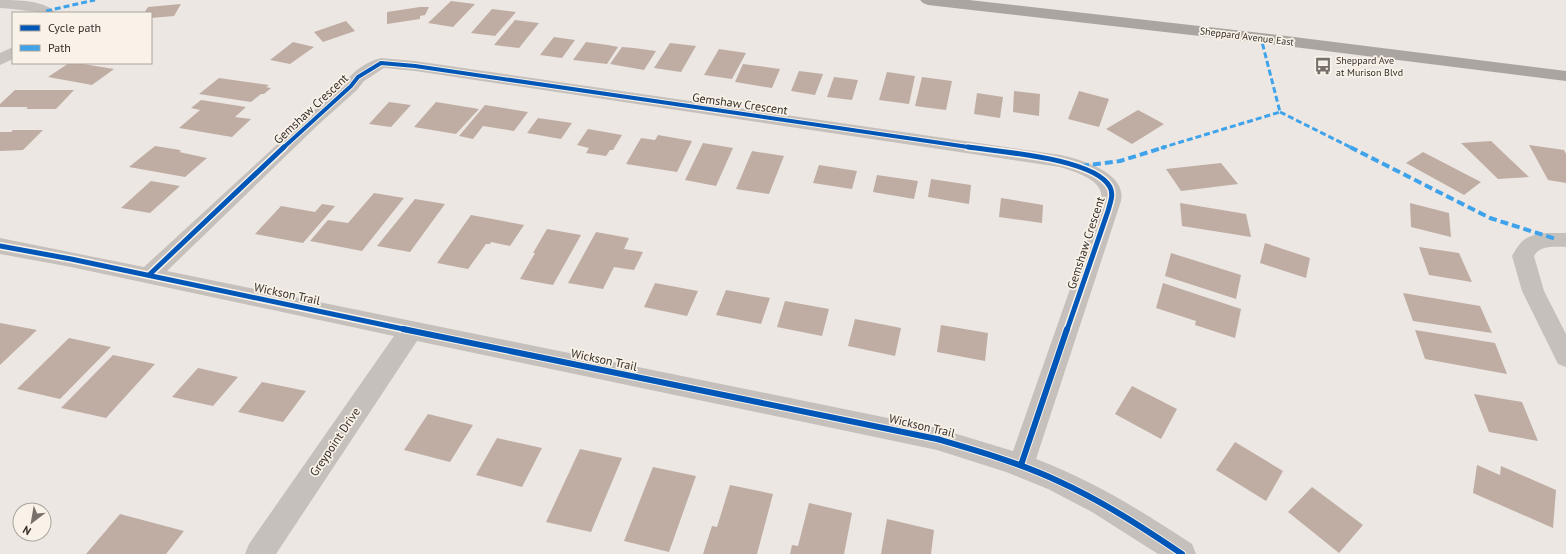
<svg xmlns="http://www.w3.org/2000/svg" width="1566" height="554" viewBox="0 0 1566 554" font-family="'PT Sans',sans-serif">
<style>
.building{fill:#bfada4}
.lines{fill:none;stroke-linecap:round;stroke-linejoin:round}
.minor{fill:#c5c0bb;fill-rule:evenodd}
.major{fill:#aaa5a0;fill-rule:evenodd}
.quiet-far1{stroke:#3fa3eb;stroke-width:3;stroke-dasharray:6 3;stroke-linecap:butt}
.quiet{stroke:#3fa3eb;stroke-width:4;stroke-dasharray:8 4;stroke-linecap:butt}
.cycleway-far2-casing{stroke:#f9f2e9;stroke-width:6}
.cycleway-far1-casing{stroke:#f9f2e9;stroke-width:8}
.cycleway-casing{stroke:#f9f2e9;stroke-width:8}
.cycleway-far2{stroke:#0057b8;stroke-width:4}
.cycleway-far1{stroke:#0057b8;stroke-width:5}
.cycleway{stroke:#0057b8;stroke-width:6}
.labels{text-anchor:middle;stroke-width:3.5;stroke-linejoin:round;paint-order:stroke}
.far-street-label{font-size:10px;fill:#362e29;stroke:#f9f2e9}
.far-poi-label{font-size:10px;fill:#362e29;stroke:#f9f2e9;text-anchor:start}
.street-label{font-size:12px;fill:#362e29;stroke:#f9f2e9}
</style>
<rect width="100%" height="100%" fill="#ece7e2"/>
<path class="building" d="M451,1l24,3 -22,23 -25,-4z
M181,4l-7,12 -23,2v-5h-7l4,-6z
M420,7h9l-4,8 -5,1v3l-33,5v-12z
M492,9l24,3 -21,24 -24,-3z
M515,20l24,3 -20,25 -25,-3z
M346,21l9,10 -32,11 -9,-10z
M554,37l21,3 -13,18 -22,-3z
M293,42l21,5 -24,17 -20,-4z
M586,42l22,3 10,2 -11,17 -34,-4z
M670,43l26,3 -15,26 -27,-4z
M622,47l12,1 22,3 -12,19 -34,-6z
M719,49l27,4 -14,26 -28,-4z
M69,63h8l37,6 -22,16 -44,-8z
M743,64l37,5 -8,19 -37,-6z
M799,71l24,3 -8,21 -24,-4z
M887,72l28,4 -6,28 -30,-4z
M834,77l24,3 -6,20 -25,-3z
M922,77l30,4 -6,29 -31,-4z
M219,78l50,7 -3,2 5,1 -7,6h-3l-10,8 -52,-8z
M15,90h59l-18,19h-30l2,-2h-28v-3z
M1014,91l26,3 -1,22 -26,-4z
M1079,91l30,8 -10,28 -31,-8z
M977,93l26,4 -3,21 -26,-4z
M201,100l45,7 -11,10 16,2 -19,18 -53,-9 21,-18 -9,-2z
M389,102l22,3 -20,22 -22,-3z
M436,102l43,7 -23,25 -42,-7z
M485,105l43,7 -14,19 -31,-5 -10,13 -14,-3z
M1138,110l26,14 -32,20 -26,-15z
M538,118l34,5 -11,16 -34,-6z
M588,129l34,6 -9,15h-3l-4,6 -20,-3 3,-5 -12,-3z
M13,130h30l-20,20 -23,1v-19h11z
M658,135l34,6 -15,31 -51,-8 15,-26 14,2z
M1491,141l38,36 -31,2 -37,-36z
M703,143l30,5 -17,38 -31,-6z
M1529,145l35,5 2,4v29l-18,-3z
M155,146l25,4 1,1 -2,1 28,6 -22,19 -56,-10z
M752,151l32,5 -15,38 -33,-5z
M1423,152l58,30 -17,13 -58,-32z
M1221,163l17,21 -57,7 -15,-22z
M819,165l38,6 -5,18 -39,-6z
M877,175l41,6 -4,18 -41,-7z
M931,179l40,6 -2,19 -41,-7z
M151,181l29,5 -30,27 -29,-5z
M374,193l30,5 -42,53 -52,-10 18,-21 20,3z
M1001,198l42,7 -1,18 -43,-6z
M415,199l30,5 -35,48 -33,-6z
M1180,203l66,11 5,23 -69,-11z
M1410,203l39,10 2,24 -40,-10z
M322,204l13,2 -32,37 -48,-9 26,-28 34,6z
M471,215l53,10 -14,21 -19,-4 -1,2h-4l-18,25 -31,-6z
M547,229l34,6 -28,50 -33,-6 15,-26h-2z
M596,232l33,6 -5,11 19,3 -9,18 -20,-3 -11,22 -35,-6z
M1265,243l45,15 -4,20 -46,-15z
M1419,247l40,6 13,29 -43,-7z
M1171,253l70,22 -5,24 -71,-23z
M655,283l43,8 -11,25 -43,-9z
M1163,283l78,26 -6,29 -40,-13 1,-4 -40,-13z
M726,290l44,8 -9,26 -45,-9z
M1403,293l77,13 12,27 -79,-12z
M785,301l44,8 -7,27 -45,-9z
M855,319l46,9 -6,28 -47,-10z
M0,323l37,7 -37,35z
M941,325l47,8 -3,28 -48,-9z
M1415,330l80,13 12,31 -82,-15z
M69,338l42,9 -51,52 -43,-10z
M113,355l42,9 -49,54 -45,-10z
M198,368l40,9 -25,29 -41,-9z
M262,382l44,9 -23,31 -45,-10z
M1132,386l45,23 -16,30 -46,-25z
M1474,394l48,8 16,39 -49,-9z
M428,414l45,11 -23,37 -46,-12z
M497,438l45,10 -20,39 -46,-12z
M1235,442l48,29 -17,30 -50,-31z
M580,449l42,9 -31,74 -45,-10z
M1477,465l23,10 1,-9 55,24 -3,38 -80,-35z
M653,467l43,9 -27,76 -45,-11z
M730,485l43,9 -16,60h-54l9,-28 5,1z
M1312,487l51,38 -24,28 -51,-41z
M809,503l43,10 -8,41h-54l2,-9 6,1z
M120,514l64,17 -18,23h-80z
M887,519l47,11 -3,24h-50z"/>
<g class="lines">
<path class="minor" d="M0,0c17,0 45,0 56,13 -19,0 -37,-4 -56,-5z
M13,47v12l-13,6v-12z
M381,58l34,3 646,94c20,5 66,17 60,46l-85,258c56,21 106,52 156,85l4,10h-38l-66,-42 -44,-23 -42,-17 -69,-22 -520,-109 -141,213h-31l4,-10 145,-208 -323,-69 -71,-13v-16l144,29 201,-185c9,-11 22,-21 36,-24zM384,68l31,3 645,96c15,5 46,13 41,34l-88,250 -76,-23 -770,-157 152,-147 38,-34 7,-9z
M1546,233h20v14c-11,0 -26,-2 -32,9l10,35 22,43v33l-8,-3 -36,-73 -10,-35c10,-18 14,-20 34,-23z"/>
<path class="major" d="M920,0h49l292,33 305,38v10l-305,-38 -333,-38 -5,-2z"/>
<path class="quiet-far1" d="M46,11l49,-11
M1280,112l72,36
M1161,148l119,-36 -19,-74"/>
<path class="quiet" d="M1350,147l140,71 66,21
M1081,166l39,-5 45,-14"/>
<g class="cycleway-far2-casing">
<path id="cycleway-far2" d="M283,148l68,-62 7,-9 23,-14 34,3 560,82"/>
</g>
<g class="cycleway-far1-casing">
<path id="cycleway-far1" d="M968,147c32,5 126,11 142,40 4,8 0,16 -2,24l-41,119
M0,246l71,13 337,71
M149,275l135,-128"/>
</g>
<g class="cycleway-casing">
<path id="cycleway" d="M403,329l534,110c41,12 83,24 121,42 44,20 84,46 124,73
M1021,465l46,-136"/>
</g>
<use href="#cycleway-far2" class="cycleway-far2"/>
<use href="#cycleway-far1" class="cycleway-far1"/>
<use href="#cycleway" class="cycleway"/>
</g>
<defs>
<g id="bus-bare" transform="scale(1.38)"><path d="M-5-6H5V4H4V6H2V4H-2V6H-4V4H-5ZM-3.5-4V0h7V-4ZM-3.5 1.2v1.5H-2V1.2ZM2 1.2v1.5H3.5V1.2Z" fill="#766f6a" stroke="#f9f2e9" stroke-width="2.5" paint-order="stroke"/></g>
</defs>
<g fill-rule="evenodd">
<use href="#bus-bare" x="1323" y="66"/>
</g>
<g class="labels">
<g class="far-street-label">
<text transform="translate(1247 36) rotate(7)" y="4">Sheppard Avenue East</text>
</g>
<g class="far-poi-label">
<text x="1336" y="64">Sheppard Ave<tspan x="1336" dy="12">at Murison Blvd</tspan></text>
</g>
<g class="street-label">
<text transform="translate(740 104) rotate(8)" y="4">Gemshaw Crescent</text>
<text transform="translate(311 109) rotate(-43)" y="4">Gemshaw Crescent</text>
<text transform="translate(1086 243) rotate(-72)" y="4">Gemshaw Crescent</text>
<text transform="translate(287 294) rotate(12)" y="4">Wickson Trail</text>
<text transform="translate(604 360) rotate(12)" y="4">Wickson Trail</text>
<text transform="translate(922 426) rotate(13)" y="4">Wickson Trail</text>
<text transform="translate(335 442) rotate(-56)" y="4">Greypoint Drive</text>
</g>
</g>
<rect x="12" y="12" width="140" height="52" fill="#f9f2e9" stroke="#aba49c"/>
<rect x="20" y="25" width="20" height="6" fill="#0057b8" stroke="#aba49c"/>
<text x="48" y="32" font-size="12" fill="#362e29">Cycle path</text>
<rect x="20" y="45" width="20" height="6" fill="#3fa3eb" stroke="#aba49c"/>
<text x="48" y="52" font-size="12" fill="#362e29">Path</text>
<g transform="translate(32 522) rotate(211)"><circle r="19" fill="#f9f2e9" stroke="#aba49c"/>
<path d="M0-3L7 15L0 10L-7 15Z" fill="#766f6a"/>
<text y="-6" font-size="11" font-weight="bold" text-anchor="middle" fill="#362e29">N</text>
</g>
</svg>
